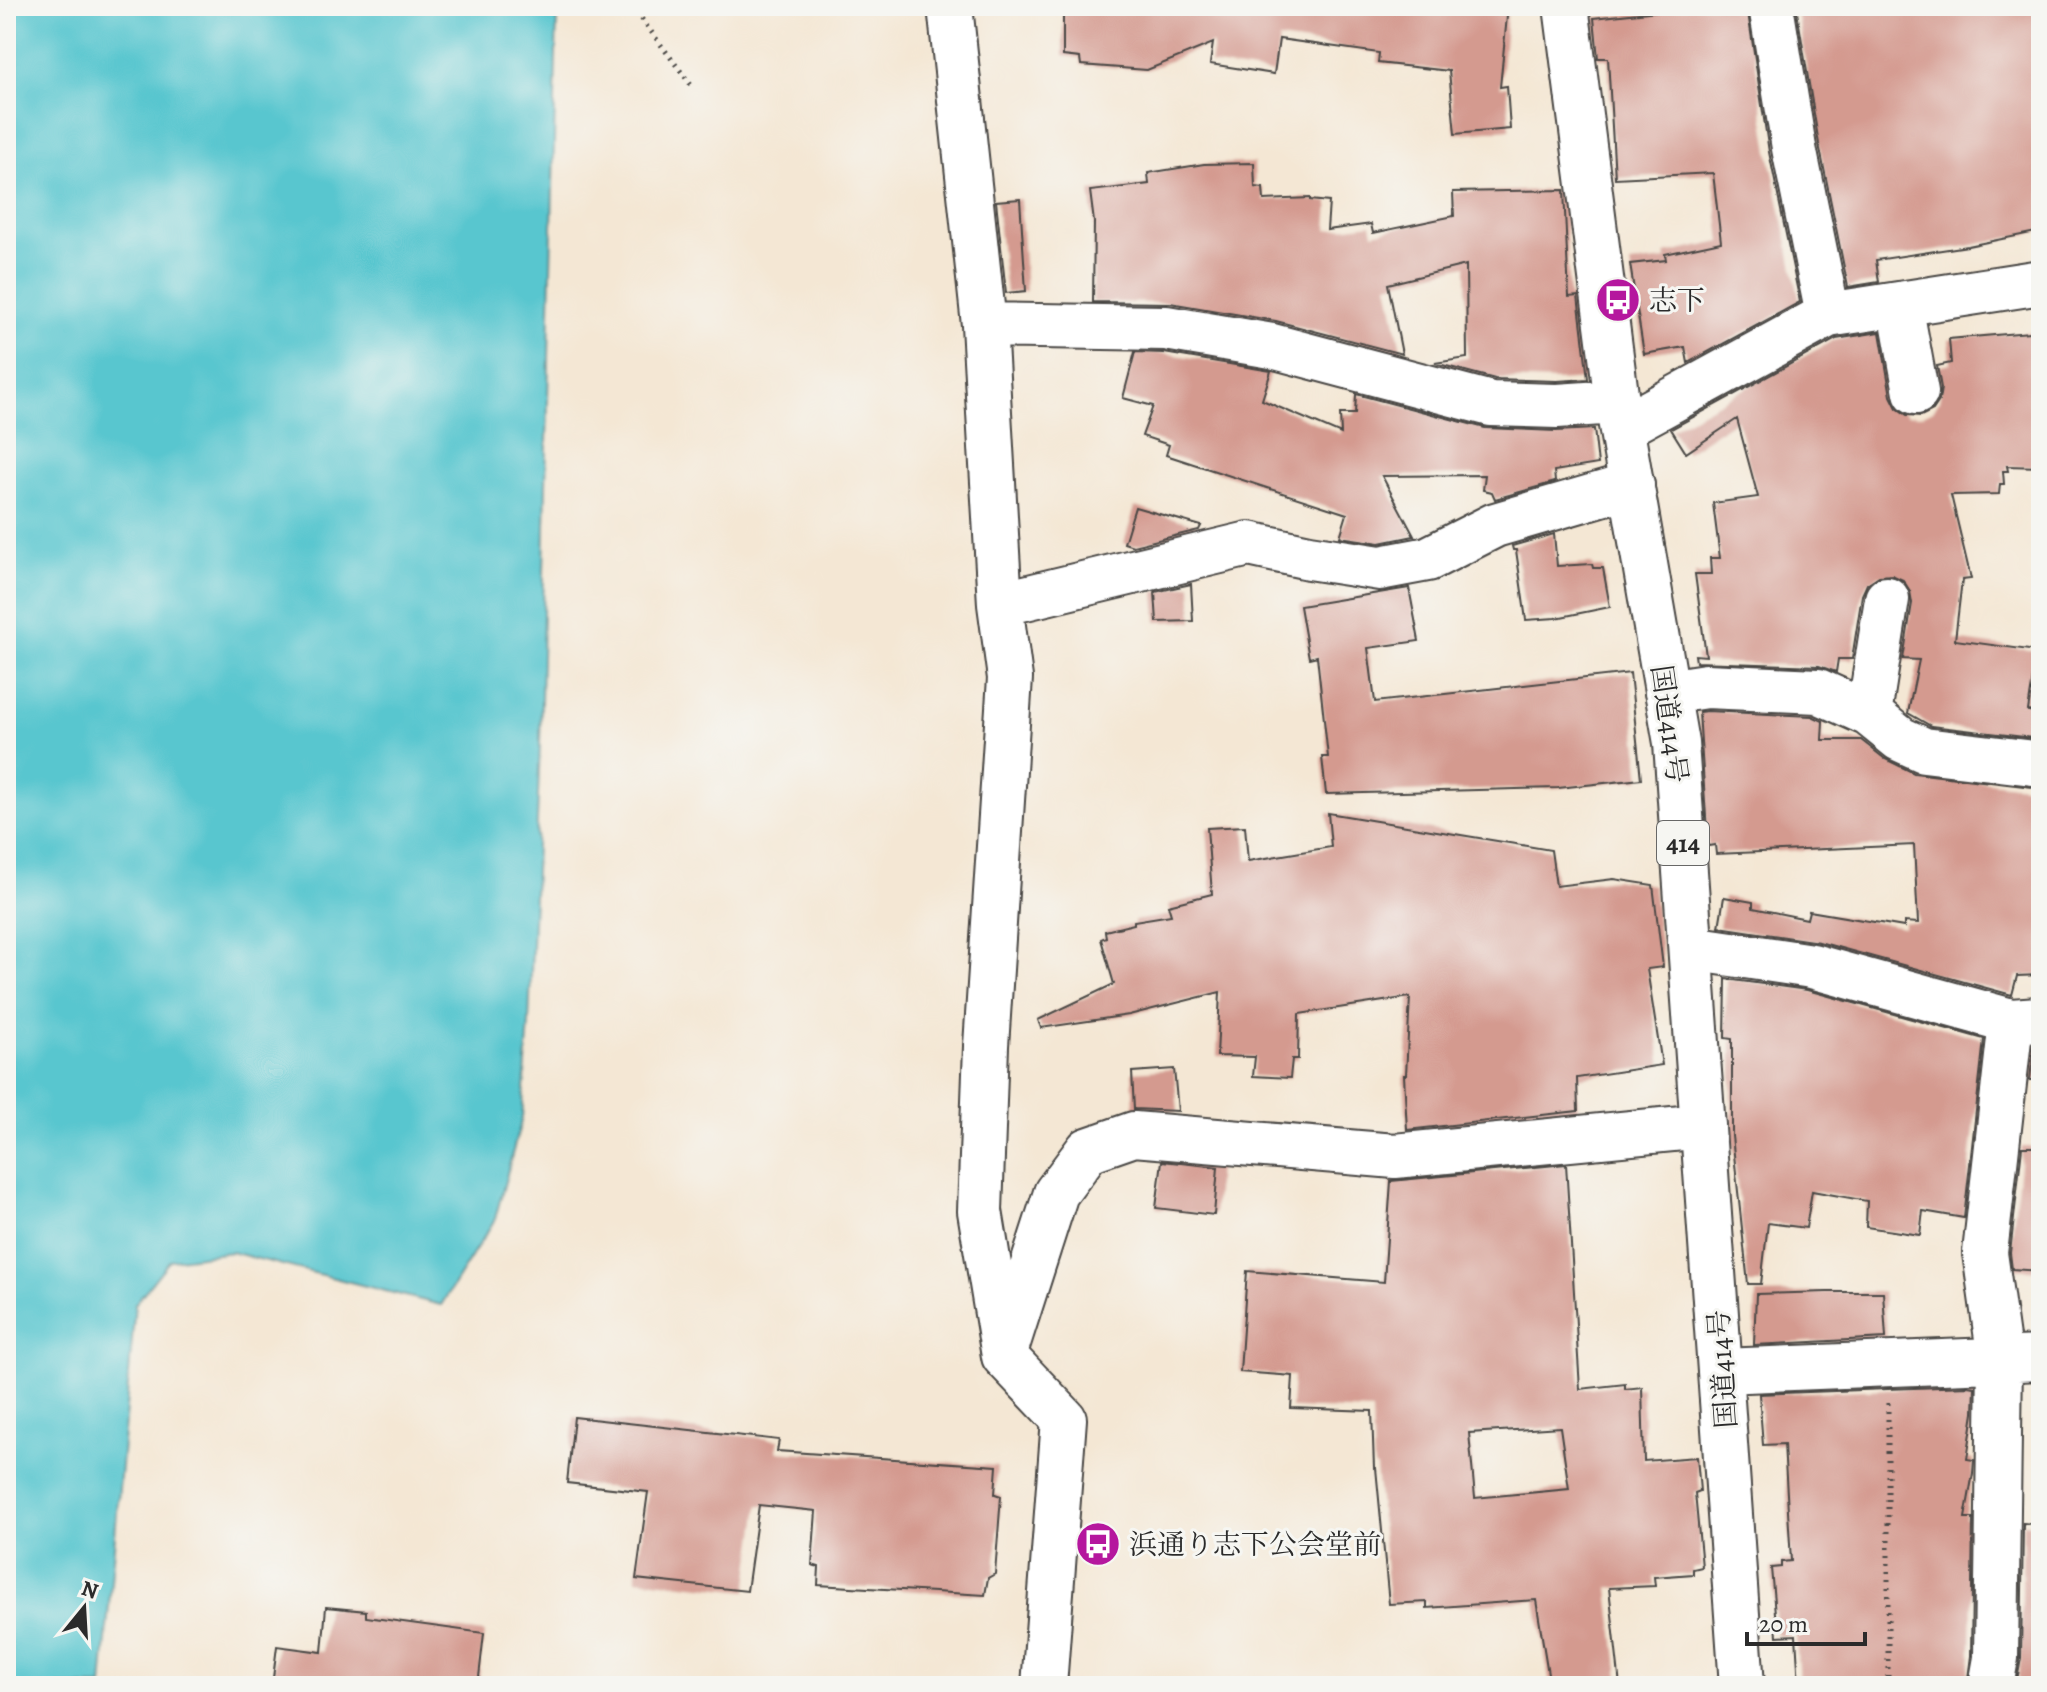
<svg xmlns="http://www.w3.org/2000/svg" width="2047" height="1692" viewBox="0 0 2047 1692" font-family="Alegreya,'Noto Serif JP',serif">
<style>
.water{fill:#59c6cf;stroke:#42787d;stroke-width:2}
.building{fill:#d49a8f;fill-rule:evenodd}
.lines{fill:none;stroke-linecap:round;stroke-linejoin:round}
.minor-casing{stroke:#494744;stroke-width:48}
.highway-casing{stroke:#494744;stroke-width:48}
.path{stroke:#494744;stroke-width:5;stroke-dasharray:2 6;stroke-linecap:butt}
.minor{stroke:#fff;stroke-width:44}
.highway{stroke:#fff;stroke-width:44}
.labels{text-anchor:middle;stroke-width:6;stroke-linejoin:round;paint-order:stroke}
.shield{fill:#f6f6f2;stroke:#686867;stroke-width:2}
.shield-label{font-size:26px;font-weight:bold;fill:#2b2b2b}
.poi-label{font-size:28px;fill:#2b2b2b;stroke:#f6f6f2;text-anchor:start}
.street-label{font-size:28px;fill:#2b2b2b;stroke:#f6f6f2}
</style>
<rect width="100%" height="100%" fill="#f6f6f2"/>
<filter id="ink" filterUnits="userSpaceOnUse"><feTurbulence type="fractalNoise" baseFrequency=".0125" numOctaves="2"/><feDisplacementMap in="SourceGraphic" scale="16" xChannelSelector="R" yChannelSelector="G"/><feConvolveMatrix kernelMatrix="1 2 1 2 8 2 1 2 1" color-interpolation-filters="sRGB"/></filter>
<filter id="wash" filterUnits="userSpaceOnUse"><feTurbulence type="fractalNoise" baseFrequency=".006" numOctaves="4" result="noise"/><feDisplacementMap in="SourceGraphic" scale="32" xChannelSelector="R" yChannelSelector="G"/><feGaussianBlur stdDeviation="1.8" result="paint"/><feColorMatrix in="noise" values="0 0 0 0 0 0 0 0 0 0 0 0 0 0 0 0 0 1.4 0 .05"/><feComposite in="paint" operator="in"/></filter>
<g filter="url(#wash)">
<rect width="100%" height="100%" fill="#f4e7d4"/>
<path class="water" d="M6,6h549l2,6 -17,732 -11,279 -7,94 -27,102 -54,86 -210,-53 -61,8 -35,44 -33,382h-96z"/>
<g id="blocks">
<path class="building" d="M1124,6h384l-8,81 7,-1 3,43 -55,5 -6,-63 -71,-8 1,-10 -100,-14 -5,35 -64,-10 3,-21 -66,27 -66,-5 -1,-7 -17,-2v-44l61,-1z
M1703,6h44l22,146 31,150 -112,61 -3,-16 -41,7 -14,-90 36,-4 -1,-6 56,-12 -8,-69 -98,5 -7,-120h-10l-4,-40z
M1796,6h245v225l-73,15 -92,14 3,22 -31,5 -29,-143z
M1254,163l1,24 8,1 1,12 46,-2v2l19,2 -2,28 44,-6 2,9 81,-17 -1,-24 111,-2 5,107 9,-1 10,83 -31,2 -62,-2 -60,-16 32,-5 -1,-93 -78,19 14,70 -126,-33 -106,-18 -77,-1 1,-80 -4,-31 59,-7 -1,-11 56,-9z
M1020,199l6,92 -20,2 -10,-92z
M2041,331v136l-34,-1 1,5h-5l1,13h-4l-1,10 -48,1 20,84 -9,1 -7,60 82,11 -9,60 7,1 -3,9 9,2v16l-110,-13 -23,-13 11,-53 -16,-1 9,-56 -2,-12 -7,-11 -11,-5 -13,1 -12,8 -5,11 -10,64h-14l-2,13 -17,-6 -123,-4 -1,-7 11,1 -11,-82h16l-1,-16h10l-7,-55 45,-6 -21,-78 -51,34 -15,-24 165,-90 44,-7 11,64 6,12 10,7 14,1 12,-6 6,-9 2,-13 -4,-22 14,-3 -2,-24z
M1135,352l29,1 107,18 -9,29 79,34 -1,-20h15l1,-20 129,34 71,3 38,-2 4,35 -44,7 1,11 -60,17 -3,-7 -9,-2 2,-15 -103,1 32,60 -34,7 -40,-6 7,-23 -181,-59 3,-10 -27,-9 11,-30 -30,-8z
M1135,507l66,19 -2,4 -66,16 -9,-3z
M1554,534l3,32 35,-2 1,4h10l7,39 -54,11 -30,2 -10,-70h-3l-1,-4z
M1191,584l2,37 -36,1 -2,-30z
M1409,588l10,53 -51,7 7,54 255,-29 11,106 -83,9 -232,6 -4,-37h6l-11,-101 -8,2 -9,-52z
M1707,711l105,5 11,5 -1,19h39l24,19 29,14 127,15v187l-24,1 -5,19 -193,-53 -100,-15 5,-30 29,5v6l54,11 2,-8 95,16v-5l14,1 -4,-78 -198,9 -1,-9 -7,1 -9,-134z
M1328,813l223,37 5,36 58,-7 39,6 10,82 -16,2 15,96 -85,13 1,33 -171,19 -3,-55h2l4,-78 -111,17 -1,45h-6l-2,19 -37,-2 2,-19 -38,-1 3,-64 -91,23 -88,13 -3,-8 76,-36 -13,-45 5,-2 -1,-6 29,-7v-3l37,-6 -3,-10 44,-11 -5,-66 38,-2 3,35 83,-14z
M1726,979l81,11 177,49 -20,179 -41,-7 -3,24 -54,-8 1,-26 -55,-10 -6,37 -38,-5 -7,61h-13l-16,-148v-97l-7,-1z
M2034,1044h7v36h-11z
M1174,1069l4,42 -44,-2 -2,-37z
M2022,1147h19v124l-29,-2 -2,-16z
M1162,1161l56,6 -4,48 -58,-7z
M1566,1164l14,225 45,-5v5l17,-2 2,74 53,-4 3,34 -5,2 7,74 -9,2v5l-39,3 1,9 -46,2 11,98h-70l-14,-86 -109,8v-6l-38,2 -13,-136h-2l-2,-57 -81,-3 2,-32 -53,-4 7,-101 137,11 7,-101zM1560,1427l9,62 -94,9 -6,-65z
M1827,1292h56l3,46 -132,7 2,-51z
M1967,1386l8,1 -1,26 -7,46 7,1 -1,13 -8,45h8l-2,138 -4,30h-168l-3,-51 -19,1 -6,-68 10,-1v-5l10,-1 -7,-117 -21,1 -4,-51z
M574,1417l205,23 -2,11 220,15 -2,28 6,2 -6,78 -7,4 -3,17 -167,-10 1,-18 -7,-2 4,-54 -57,-6 -12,86 -111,-12 12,-87 -81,-9z
M2023,1523l18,2v161h-25l5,-28z
M326,1607l40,4v6l118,16 -6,53h-206l5,-40 45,6z"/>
</g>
</g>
<g filter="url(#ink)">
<use href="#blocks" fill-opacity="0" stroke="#494744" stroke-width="2"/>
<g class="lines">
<g class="minor-casing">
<path id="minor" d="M950,6l34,319 16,279 10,74 -24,368 -6,165 24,145 60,63 -20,267
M1771,6l23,142 34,167
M1900,304l16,88
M984,325l182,3 106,18 219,58 66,2 60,-4
M1623,427l205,-112 213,-33
M1000,604l249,-60 60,13 71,11 48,-9 67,-34 137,-40
M1667,692l39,-6 112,5 51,23 31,25 24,11 117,14
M1869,714l18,-115
M1691,948l121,18 199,55 28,-2
M1007,1346l49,-153 32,-43 46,-16 261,22 308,-30
M1722,1371l319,-13
M1991,1686l5,-28 4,-298 -15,-107 26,-232"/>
</g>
<g class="highway-casing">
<path id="highway" d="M1566,6l51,396 59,341 66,943"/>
</g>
<path class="path" d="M632,6l62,83
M1888,1403v283"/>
<use href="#minor" class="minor"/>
<use href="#highway" class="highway"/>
</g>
</g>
<defs>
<g id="bus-disc" transform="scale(2.3)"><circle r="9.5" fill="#b5179e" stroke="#f6f6f2"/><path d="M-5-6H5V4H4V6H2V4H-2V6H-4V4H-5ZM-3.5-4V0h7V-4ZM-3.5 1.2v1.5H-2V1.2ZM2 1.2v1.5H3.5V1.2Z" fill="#fff"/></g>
</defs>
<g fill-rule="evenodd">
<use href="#bus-disc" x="1618" y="300"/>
<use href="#bus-disc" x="1098" y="1544"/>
</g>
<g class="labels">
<rect class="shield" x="1657" y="821" width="52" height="44" rx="6"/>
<g class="shield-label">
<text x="1683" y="852">414</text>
</g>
<g class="poi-label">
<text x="1649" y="310">志下</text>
<text x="1129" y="1554">浜通り志下公会堂前</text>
</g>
<g class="street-label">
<text transform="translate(1670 724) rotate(82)" y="10">国道414号</text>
<text transform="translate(1722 1369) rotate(-94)" y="10">国道414号</text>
</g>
</g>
<rect width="2047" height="1692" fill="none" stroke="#f6f6f2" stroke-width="32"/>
<g transform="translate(84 1608) rotate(18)" stroke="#f6f6f2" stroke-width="6" paint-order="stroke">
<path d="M0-6L14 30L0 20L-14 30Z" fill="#2b2b2b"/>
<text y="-12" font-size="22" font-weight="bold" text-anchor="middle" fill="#2b2b2b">N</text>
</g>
<path d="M1747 1632v12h118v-12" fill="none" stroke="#2b2b2b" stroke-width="4"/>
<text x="1759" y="1632" font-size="24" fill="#2b2b2b" stroke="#f6f6f2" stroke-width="6" paint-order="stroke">20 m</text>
</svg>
